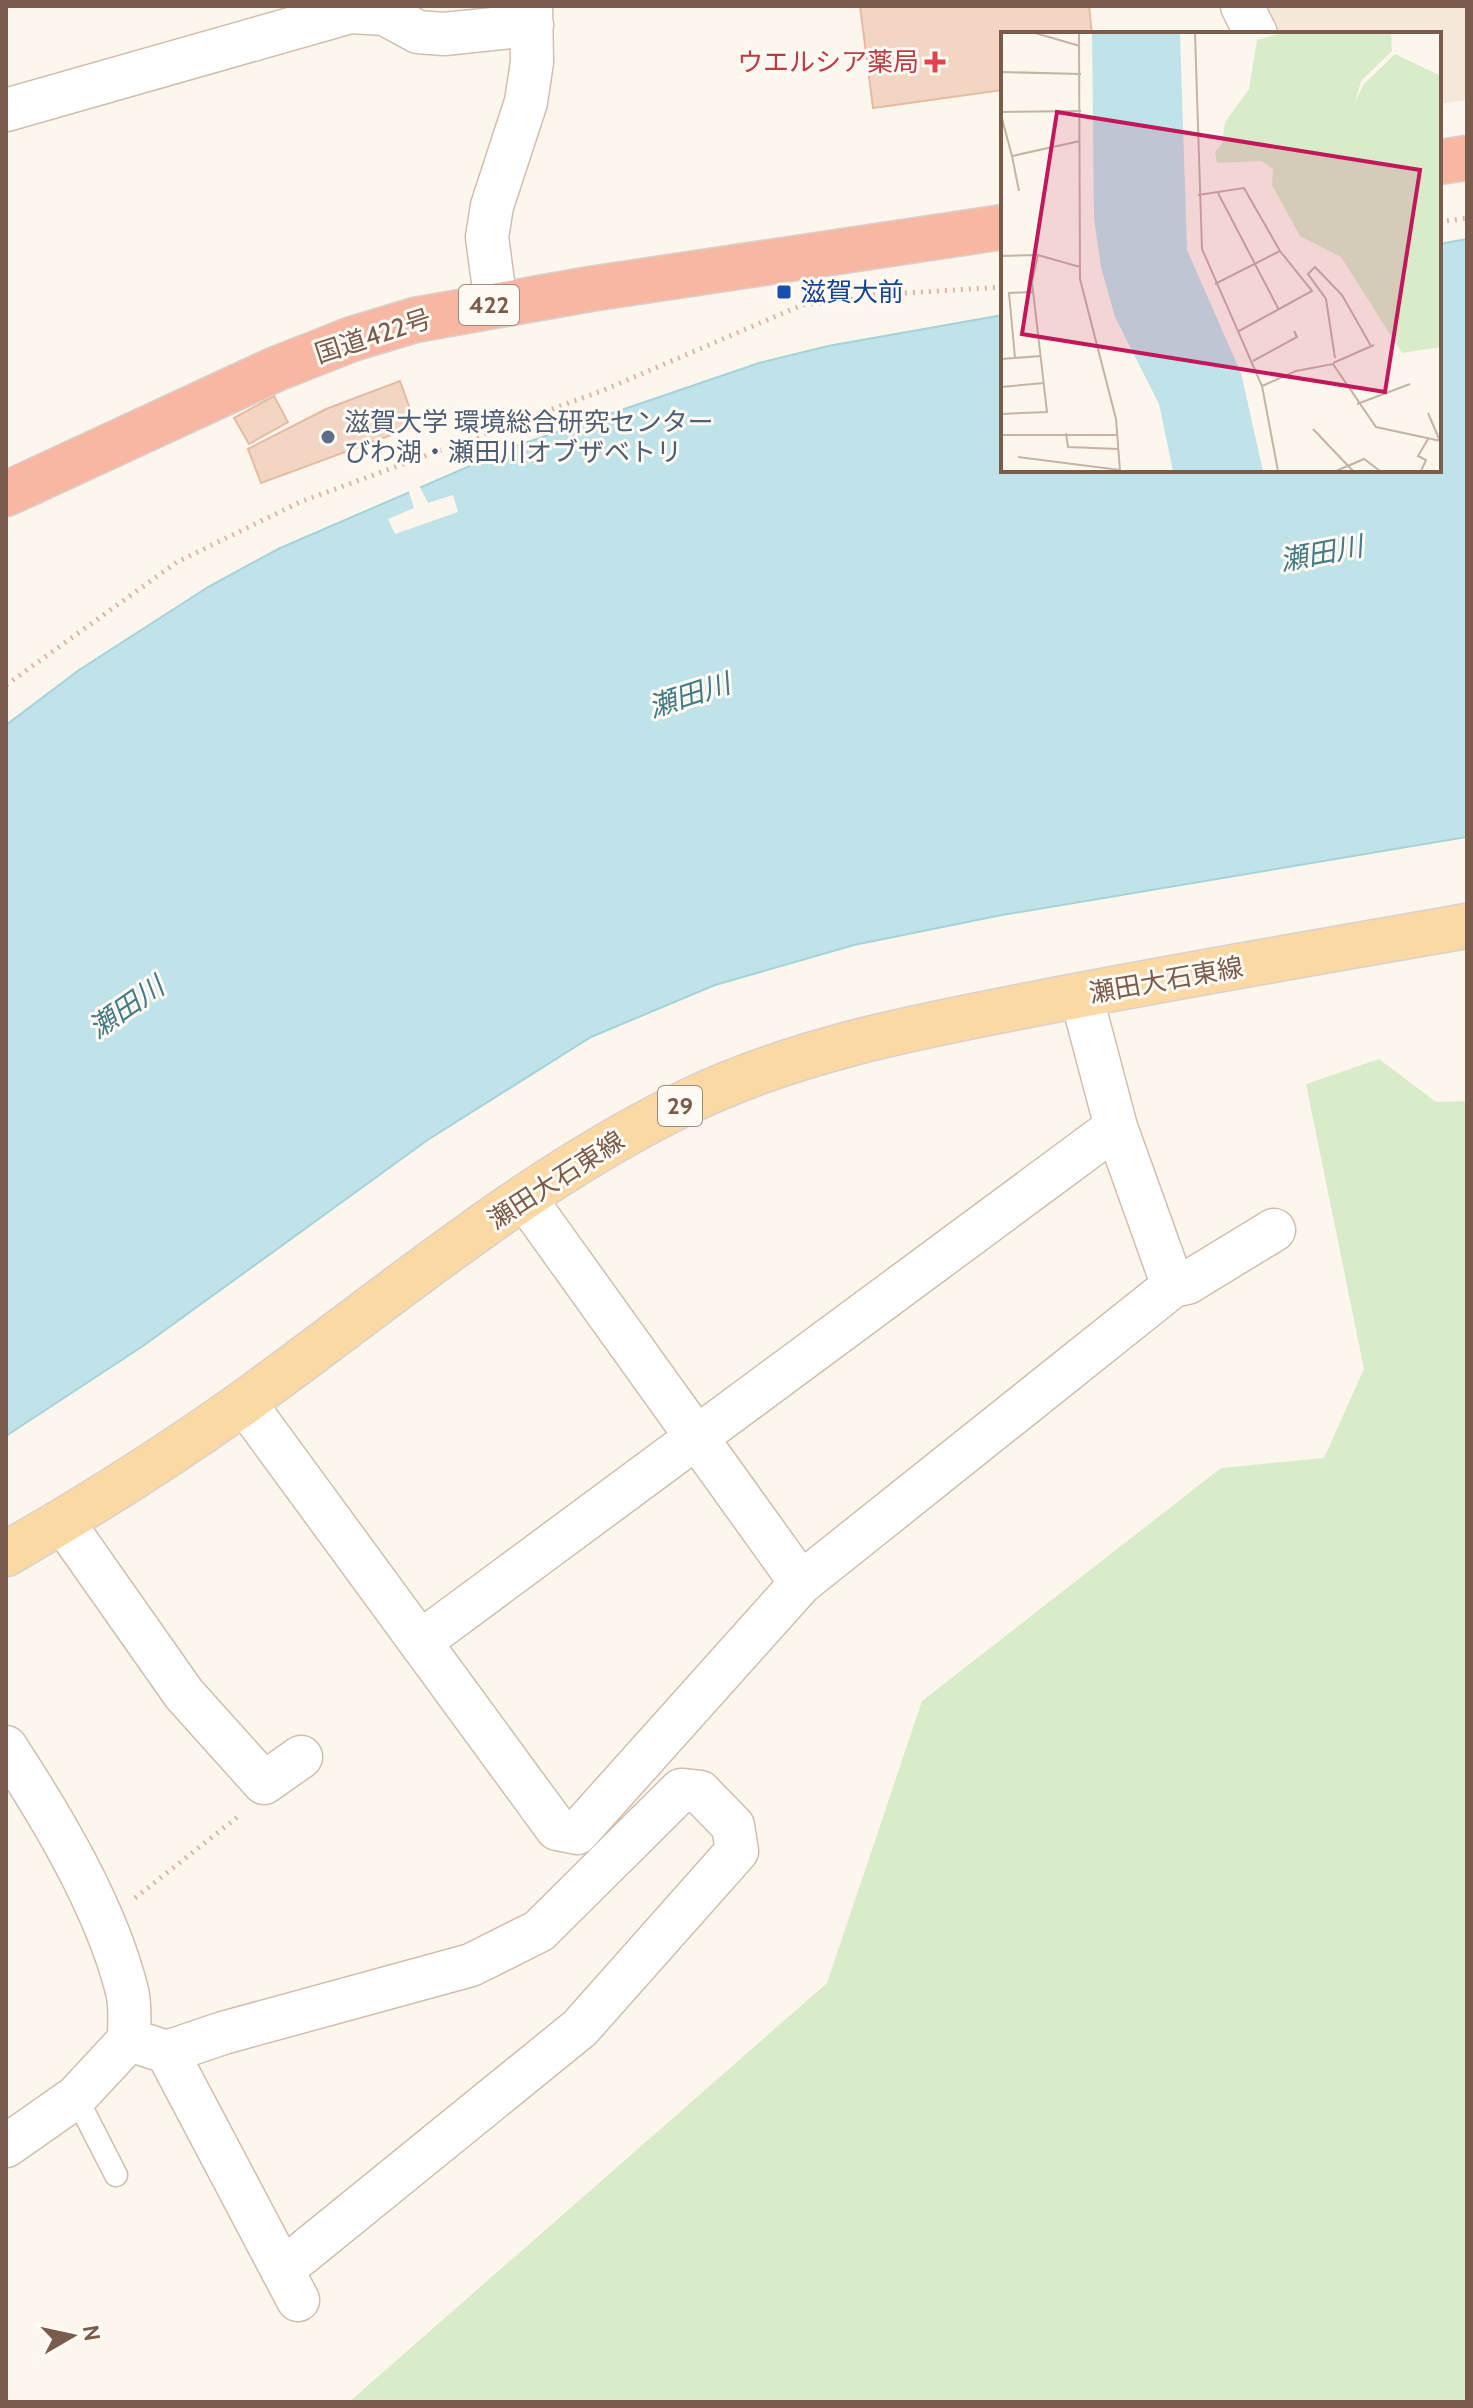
<svg xmlns="http://www.w3.org/2000/svg" width="1473" height="2408" viewBox="0 0 1473 2408" font-family="Cabin,'Noto Sans JP',sans-serif">
<style>
.residential{fill:#f5e8da}
.green{fill:#d8ecc9}
.water{fill:#bfe3e8;stroke:#a5d3da;stroke-width:2}
.pier{fill:#fdf6ec}
.building{fill:#f3d5c3;stroke:#e6bba3;stroke-width:2}
.lines{fill:none;stroke-linecap:round;stroke-linejoin:round}
.lane-casing{stroke:#d1beb0;stroke-width:25}
.street-casing{stroke:#d1beb0;stroke-width:45}
.primary-casing{stroke:#dad1cd;stroke-width:47}
.highway-casing{stroke:#dad1cd;stroke-width:47}
.path{stroke:#d9b8a5;stroke-width:5;stroke-dasharray:2 6;stroke-linecap:butt}
.lane{stroke:#fff;stroke-width:22}
.street{stroke:#fff;stroke-width:42}
.primary{stroke:#fbd9a5;stroke-width:44}
.highway{stroke:#f7b7a3;stroke-width:44}
.health-dot{fill:#e0444e;stroke:#fffaf3;stroke-width:3}
.transit-dot{fill:#1a4fb4;stroke:#fffaf3;stroke-width:3}
.service-dot{fill:#5c6f8a;stroke:#fffaf3;stroke-width:3}
.labels{text-anchor:middle;stroke-width:6;stroke-linejoin:round;paint-order:stroke}
.shield{fill:#fffaf3;stroke:#a28b7f;stroke-width:2}
.shield-label{font-size:24px;font-weight:bold;fill:#7a5c4d}
.health-label{font-size:26px;fill:#be3a42;stroke:#fffaf3;text-anchor:end}
.transit-label{font-size:26px;fill:#164399;stroke:#fffaf3;text-anchor:start}
.street-label{font-size:26px;fill:#7a5c4d;stroke:#fffaf3}
.service-label{font-size:26px;fill:#4e5e75;stroke:#fffaf3;text-anchor:start}
.water-label{font-size:28px;font-style:italic;fill:#437c86;stroke:#fffaf3}
.inset-road{fill:none;stroke:#c5b3a7;stroke-width:2}
.view{fill:#c2185b;fill-opacity:0.15;stroke:#c2185b;stroke-width:4}
.inset-edge{fill:none;stroke:#7a5c4d;stroke-width:4}
</style>
<rect width="100%" height="100%" fill="#fdf6ec"/>
<path class="residential" d="M1242,6h225v94l-28,4v-70h-183z"/>
<path class="green" d="M1379,1059l57,43 31,-1v1301h-1118l478,-419 95,-282 299,-233 103,-10 40,-89 -58,-285z"/>
<path class="water" d="M1467,239v598l-465,78 -148,30 -139,40 -124,52 -162,102 -286,207 -137,90v-711l73,-55 129,-83 70,-38 238,-103 243,-83 69,-17 175,-31v155h436v-226z"/>
<path class="pier" d="M419,485l9,18 25,-8 5,17 -63,22 -7,-15 26,-11 -6,-19z"/>
<path class="building" d="M860,6h229l3,28h-89v56l-130,18z
M400,381l16,45 -155,57 -13,-34 78,-40z
M274,396l14,26 -39,22 -15,-26z"/>
<g class="lines">
<g class="lane-casing">
<path id="lane" d="M76,2097l40,78"/>
</g>
<g class="street-casing">
<path id="street" d="M1242,6l14,28
M6,110l344,-98 35,2 33,18 26,2 88,-9
M496,304l-9,-67 5,-31 34,-104 6,-40 -1,-56
M524,1197l277,386
M1173,1286l14,-3 87,-53
M244,1402l313,427 20,4 224,-250 372,-297 -57,-159 -35,-132
M63,1522l121,172 80,89 37,-26
M420,1642l696,-515
M6,1747c47,72 100,160 121,244 4,15 2,33 2,49l-53,57 -70,49
M142,2044l25,8 131,248
M167,2052l56,-19 248,-68 68,-34 142,-141 19,2 33,34 4,25 -157,177 -298,242"/>
</g>
<g class="primary-casing">
<path id="primary" d="M6,1554c82,-47 163,-98 240,-153 143,-103 278,-219 437,-297 110,-54 232,-77 351,-100 144,-28 289,-53 433,-78"/>
</g>
<g class="highway-casing">
<path id="highway" d="M1439,162l28,-4
M6,494l270,-125 76,-30 63,-19 175,-31 413,-62"/>
</g>
<path class="path" d="M1439,222l28,-4
M873,295l130,-8
M6,685l171,-123 123,-60 304,-112 198,-85 72,-8
M135,1898l105,-83"/>
<use href="#lane" class="lane"/>
<use href="#street" class="street"/>
<use href="#primary" class="primary"/>
<use href="#highway" class="highway"/>
</g>
<path class="health-dot" d="M931 50h8v8h8v8h-8v8h-8v-8h-8v-8h8z"/>
<rect class="transit-dot" x="776" y="284" width="16" height="16" rx="4"/>
<circle class="service-dot" cx="328" cy="437" r="8"/>
<g class="labels">
<g class="shield">
<rect x="459" y="285" width="60" height="40" rx="6"/>
<rect x="658" y="1086" width="44" height="40" rx="6"/>
</g>
<g class="shield-label">
<text x="489" y="313">422</text>
<text x="680" y="1114">29</text>
</g>
<g class="health-label">
<text x="919" y="71">ウエルシア薬局</text>
</g>
<g class="transit-label">
<text x="800" y="301">滋賀大前</text>
</g>
<g class="street-label">
<text transform="translate(373 336) rotate(-18)" y="9">国道422号</text>
<text transform="translate(1166 980) rotate(-10)" y="9">瀬田大石東線</text>
<text transform="translate(556 1180) rotate(-33)" y="9">瀬田大石東線</text>
</g>
<g class="service-label">
<text x="344" y="431">滋賀大学 環境総合研究センター<tspan x="344" dy="30">びわ湖・瀬田川オブザベトリ</tspan></text>
</g>
<g class="water-label">
<text transform="translate(1321 553) rotate(-11)" y="10">瀬田川</text>
<text transform="translate(689 695) rotate(-18)" y="10">瀬田川</text>
<text transform="translate(126 1007) rotate(-35)" y="10">瀬田川</text>
</g>
</g>
<g transform="translate(1001 32)">
<rect width="440" height="440" fill="#fdf6ec"/>
<path d="M280,1h110l1,18 -31,30 -6,21 9,-18 31,-30 46,22v271l-39,6 -61,-96 -41,-21 -28,-51 1,-16 -12,-8 -44,2 -2,-11 7,-8 3,-22 24,-33 8,-49z" fill="#d8ecc9"/>
<path d="M91,1h88l7,217 54,123 22,98h-90l-14,-67 -44,-87 -14,-50 -7,-49z" fill="#bfe3e8"/>
<path class="inset-road" d="M34,1l45,13M78,1l1,246 36,140 4,52M194,1l7,216 60,137 16,85M0,40l80,2M0,80l80,-1M0,83l11,41 68,-15M11,124l7,35M217,161l61,117M197,163l46,-7 36,63 32,40 -73,40M0,224l37,-1 42,12M214,252l65,-33M14,326l-6,-65 24,-1M334,326l-9,-59 -18,-25 7,-7 27,28 29,51M0,327l40,-3M252,329l44,-24 -3,-6M332,331l41,-18M261,354l34,-15 37,-7 43,63 65,14M0,355l43,-4M356,372l53,-20M427,381l12,28M0,382l46,-2 -15,-130 6,-27M312,397l40,42M65,401l2,14 51,2M0,403h117M17,425l102,13M335,439l28,-12 16,12M420,439l5,-11 -8,-4 10,-17"/>
<path class="view" d="M56,80l363,58 -35,222 -363,-58z"/>
<rect width="440" height="440" class="inset-edge"/>
</g>
<rect width="1473" height="2408" fill="none" stroke="#7a5c4d" stroke-width="16"/>
<g transform="translate(72 2336) rotate(81)" stroke="#fffaf3" stroke-width="6" paint-order="stroke">
<path d="M0-6L14 30L0 20L-14 30Z" fill="#7a5c4d"/>
<text y="-12" font-size="22" font-weight="bold" text-anchor="middle" fill="#7a5c4d">N</text>
</g>
</svg>
